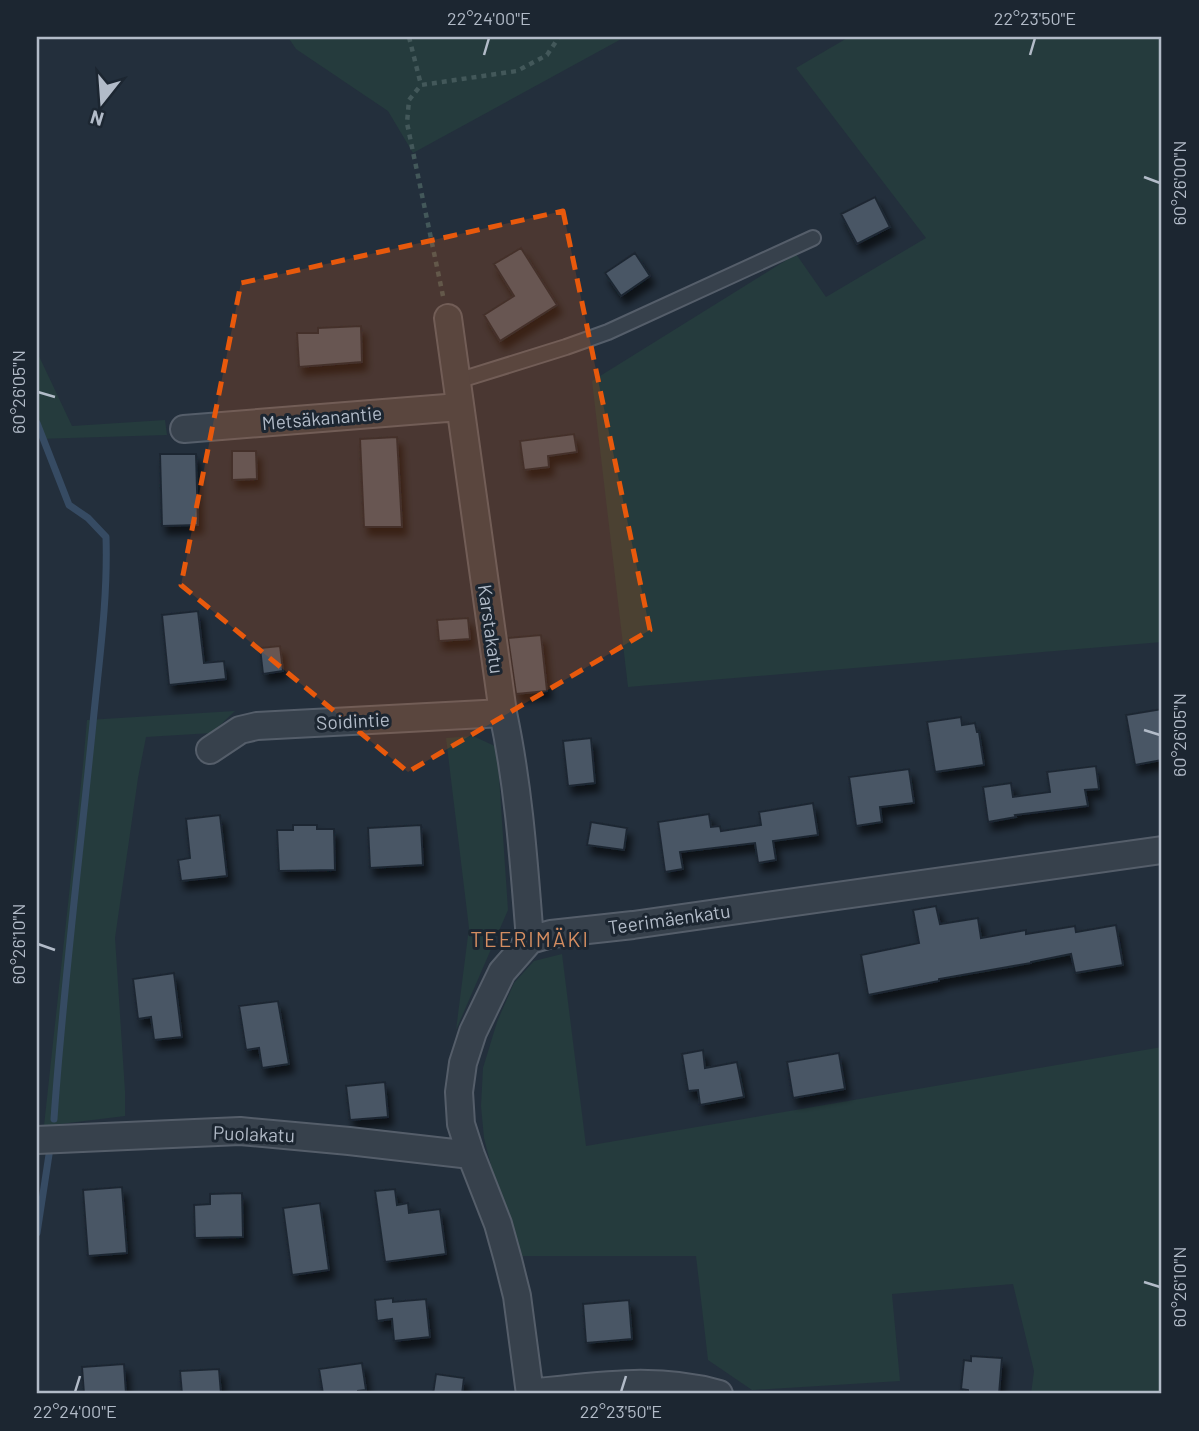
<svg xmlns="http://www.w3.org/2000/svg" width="1199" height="1431" viewBox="0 0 1199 1431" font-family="Barlow,sans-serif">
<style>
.green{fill:#253b3d}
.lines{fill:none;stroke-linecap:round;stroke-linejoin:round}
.stream{stroke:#364b63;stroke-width:7}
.building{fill:#495665;stroke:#1e2833;stroke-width:2;filter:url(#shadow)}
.service-casing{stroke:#555e6a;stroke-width:18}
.minor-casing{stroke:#555e6a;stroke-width:30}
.path{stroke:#43585a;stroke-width:4.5;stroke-dasharray:5 5;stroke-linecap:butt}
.service{stroke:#37414c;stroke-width:14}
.minor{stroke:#37414c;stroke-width:26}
.marked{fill:#e8590c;fill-opacity:0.2;stroke:#e8590c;stroke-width:5;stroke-dasharray:14 9;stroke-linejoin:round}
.ticks{fill:none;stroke:#b2bbc8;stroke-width:2.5}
.labels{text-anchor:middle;stroke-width:6;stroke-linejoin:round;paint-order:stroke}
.street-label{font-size:19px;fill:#b2bbc8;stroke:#1c2631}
.neighbourhood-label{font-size:21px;letter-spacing:2px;fill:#d48d61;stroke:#1c2631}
.neatline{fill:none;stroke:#b2bbc8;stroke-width:2.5}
.ticks-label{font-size:18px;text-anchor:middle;fill:#b2bbc8}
</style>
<defs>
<filter id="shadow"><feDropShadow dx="4.5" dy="8" stdDeviation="3.5" flood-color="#0009"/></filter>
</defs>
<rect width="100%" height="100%" fill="#232f3c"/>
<path class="green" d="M288,37h337l-212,116 -25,-42 -92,-62z
M849,37h313v605l-534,45 -36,-306 204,-127 30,43 100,-59 -130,-170z
M37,352l35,74 93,-6 2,15 -130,4z
M235,711l-23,22 -66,4 -8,41 -23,160 10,153v25l-81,10 39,-361 4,-45z
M473,736l24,11 11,163 -52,120 13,-102 -23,-190z
M562,954l24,192 576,-99v347h-131l3,-23 -21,-87 -121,10 8,87 -148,9 -44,-30 -12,-104h-182l-30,-118 -3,-32 2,-38 14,-46 17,-39 20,-22z"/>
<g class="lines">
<path class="stream" d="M37,423l32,82 19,13 18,19c2,62 -7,124 -13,186 -13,132 -30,264 -39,396
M37,1233l13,-85"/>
</g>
<path class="building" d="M875,197l15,30 -33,17 -16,-30z
M521,248l36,57 -57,36 -16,-26 30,-19 -20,-32z
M635,253l15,23 -29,20 -16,-23z
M361,326l1,36 -63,5 -2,-34h21v-5z
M574,434l3,18 -29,4 1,11 -25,3 -4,-29z
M397,437l5,90h-38l-4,-88z
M232,451h24l1,28 -25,1z
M160,454h36l2,71 -36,1z
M198,611l6,52 20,-2 2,18 -57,6 -7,-70z
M468,618l2,21 -31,2 -2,-21z
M541,635l6,56 -31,3 -8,-56z
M280,646l3,25 -20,3 -3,-26z
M1162,709v51l-27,5 -9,-50z
M961,717l1,8 13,-2 2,9h2l5,33 -49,7 -8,-50z
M591,738l4,45 -27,3 -5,-45z
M1096,766l3,23 -14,1 3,16 -73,9 1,2 -28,5 -5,-35 28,-4 2,14 37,-5 -3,-20z
M909,769l5,34 -34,4 2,15 -26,4 -7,-49z
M813,803l5,32 -45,6 3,19 -18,3 -3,-20 -75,9 3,17 -18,3 -7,-50 51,-8 2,13 9,-1 1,5 40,-6 -2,-13z
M220,815l7,61 -46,5 -3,-21 12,-2 -4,-39z
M591,822l36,6 -3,22 -37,-5z
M293,825h24v4h17l1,41 -56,1 -2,-41h16z
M421,825l2,40 -53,3 -2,-40z
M936,906l4,18 38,-6 3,20 45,-8v4l49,-8 1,6 40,-7 7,40 -48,8 -4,-19 -40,8v1l-92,16v2l-71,14 -7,-40 58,-12 -6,-33z
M174,973l8,64 -28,3 -3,-23 -13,2 -5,-40z
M278,1001l11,63 -27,4 -3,-20 -13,2 -7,-44z
M703,1050l2,18 32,-6 7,35 -44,8 -2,-15 -10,1 -6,-37z
M839,1053l6,36 -52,9 -6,-36z
M385,1082l3,35 -38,3 -4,-34z
M122,1187l5,66 -39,3 -5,-66z
M395,1189l2,16 11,-2 1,10 31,-4 6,45 -61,8 -10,-71z
M242,1193l1,44 -48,1 -1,-33 16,-1v-10z
M320,1203l9,67 -37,5 -9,-67z
M393,1298v4l33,-3 4,38 -36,4 -2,-22 -15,2 -2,-21z
M629,1300l3,39 -46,4 -3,-39z
M971,1356l31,2 -3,36h-31v-4l-7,-1 3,-29 7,1z
M362,1363l4,27 -8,1v3h-35l-4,-25z
M124,1364l2,30h-42l-2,-27z
M219,1369l2,25h-39l-2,-23z
M436,1374l28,4 -2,16h-29z"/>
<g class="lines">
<g class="service-casing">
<path id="service" d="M457,381l109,-34 42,-15 205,-94"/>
</g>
<g class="minor-casing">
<path id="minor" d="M448,318l55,395c16,75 21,151 27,227
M184,429l275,-22
M210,750l30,-20 17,-4 246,-13
M37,1140l203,-9 109,10 122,14
M530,1393c63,-7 128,-17 189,1
M530,1394l-13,-98 -9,-36 -10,-36 -27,-69 -10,-31 -2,-32 4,-29 10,-31 29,-60 28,-32 21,-6 82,-9 529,-75"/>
</g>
<path class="path" d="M409,37l12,48
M443,296l-36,-173 2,-23 12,-15 96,-14 30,-16 12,-18"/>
<use href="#service" class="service"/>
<use href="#minor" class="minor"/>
</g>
<path class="marked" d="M563,211l87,419 -242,142 -227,-187 60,-302z"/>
<path class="ticks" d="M484,55l5,-17M1030,55l5,-17M1144,177l16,6M38,392l17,5M1144,730l16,5M38,944l17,6M1144,1282l16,5M75,1392l5,-16M621,1392l5,-16"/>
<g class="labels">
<g class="street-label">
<text transform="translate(322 418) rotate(-5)" y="7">Metsäkanantie</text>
<text transform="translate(491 629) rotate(82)" y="7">Karstakatu</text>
<text transform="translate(353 721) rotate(-3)" y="7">Soidintie</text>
<text transform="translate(669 919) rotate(-8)" y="7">Teerimäenkatu</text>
<text transform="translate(254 1134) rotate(2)" y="7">Puolakatu</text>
</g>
<g class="neighbourhood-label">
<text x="530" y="947">TEERIMÄKI</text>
</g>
</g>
<rect width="1199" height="1431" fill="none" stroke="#1c2631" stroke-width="77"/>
<g transform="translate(102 102) rotate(197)" stroke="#1c2631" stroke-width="5" paint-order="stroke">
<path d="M0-5L12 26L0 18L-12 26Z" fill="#b2bbc8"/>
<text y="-10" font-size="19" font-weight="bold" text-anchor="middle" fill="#b2bbc8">N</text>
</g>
<rect x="38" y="38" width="1122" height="1354" class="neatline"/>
<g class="ticks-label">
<text x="489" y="25">22°24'00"E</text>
<text x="1035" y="25">22°23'50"E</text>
<text transform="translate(1180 183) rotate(-90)" y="6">60°26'00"N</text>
<text transform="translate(19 392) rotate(-90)" y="6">60°26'05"N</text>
<text transform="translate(1180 735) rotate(-90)" y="6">60°26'05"N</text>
<text transform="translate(19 944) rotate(-90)" y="6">60°26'10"N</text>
<text transform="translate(1180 1287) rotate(-90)" y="6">60°26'10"N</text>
<text x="75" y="1418">22°24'00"E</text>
<text x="621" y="1418">22°23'50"E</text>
</g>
</svg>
